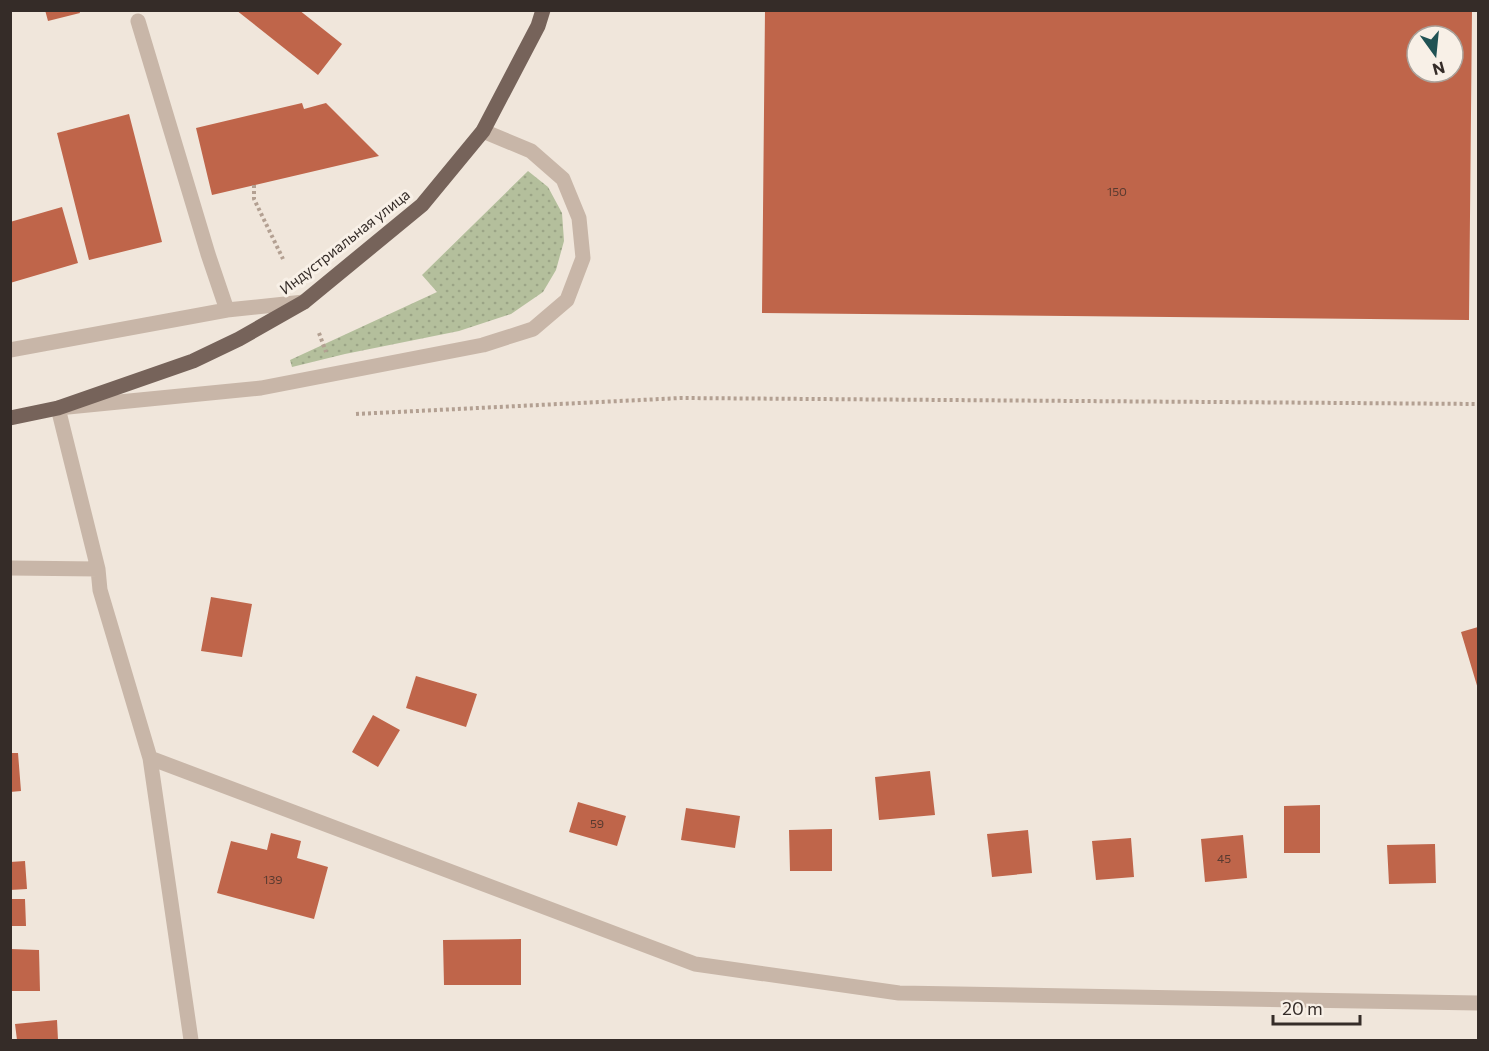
<svg xmlns="http://www.w3.org/2000/svg" width="1489" height="1051" viewBox="0 0 1489 1051" font-family="Commissioner,sans-serif">
<style>
.grass{fill:url(#grass-dots)}
.building{fill:#bf654a;fill-rule:evenodd}
.lines{fill:none;stroke-linecap:round;stroke-linejoin:round}
.path{stroke:#b3a092;stroke-width:4;stroke-dasharray:3 3;stroke-linecap:butt}
.minor{stroke:#c8b6a8;stroke-width:15}
.major{stroke:#76635a;stroke-width:15}
.labels{text-anchor:middle;stroke-width:6;stroke-linejoin:round;paint-order:stroke}
.number-label{font-size:12px;fill:#583a30}
.street-label{font-size:15px;fill:#352c28;stroke:#f8f0e7}
</style>
<defs>
<pattern id="grass-dots" width="8" height="8" patternUnits="userSpaceOnUse" patternTransform="scale(1.5)"><rect width="8" height="8" fill="#b4bf9c"/><path d="M2 2h.1M6 6h.1" fill="none" stroke="#9ba486" stroke-width="1.8" stroke-linecap="round"/></pattern>
</defs>
<rect width="100%" height="100%" fill="#f0e6db"/>
<path class="grass" d="M528,171l20,16 14,26 2,28 -8,29 -13,22 -32,22 -52,17 -114,23 -53,13 -2,-7 147,-68 -15,-17z"/>
<path class="building" d="M45,10h34l1,3 -32,8z
M236,10h63l43,34 -24,31z
M765,10h707l-3,310 -707,-7zM1417,36h36v36h-36z
M302,103l2,6 22,-6 53,53 -167,39 -16,-67z
M129,114l33,128 -73,18 -32,-127z
M62,207l16,56 -68,20v-61z
M211,597l41,7 -10,53 -41,-6z
M1478,627v62l-17,-57z
M416,676l61,18 -11,33 -60,-19z
M373,715l27,15 -22,37 -26,-15z
M10,753h8l3,38 -11,1z
M930,771l5,44 -56,5 -4,-43z
M578,802l48,14 -9,30 -48,-14z
M1320,805v48h-36v-47z
M686,808l54,8 -5,32 -54,-8z
M832,829v42h-42l-1,-41z
M1028,830l4,43 -40,4 -5,-43z
M271,833l30,8 -4,17 31,9 -14,52 -97,-26 14,-52 36,9z
M1243,835l4,43 -42,4 -4,-43z
M1131,838l3,39 -38,3 -4,-39z
M1435,844l1,39 -47,1 -2,-39z
M25,861l2,28 -17,1v-28z
M10,899h15l1,27h-16z
M521,939v46h-77l-1,-45z
M10,949l29,1 1,41h-30z
M57,1020l1,20h-41l-2,-16z"/>
<g class="lines">
<path class="path" d="M254,185v14l29,60
M319,333l7,19
M356,414l325,-16 797,6"/>
<path class="minor" d="M138,21l70,233 19,56
M10,350l217,-40 77,-8
M10,568l88,1
M150,758l545,206 204,29 579,10
M191,1040l-41,-282 -50,-168 -2,-21 -40,-161 203,-20 222,-43 50,-16 34,-29 16,-42 -4,-40 -16,-39 -32,-28 -48,-20"/>
<path class="major" d="M10,418l48,-10 135,-47 46,-22 65,-37 118,-97 61,-74 55,-105 5,-16"/>
</g>
<g class="labels">
<g class="number-label">
<text x="1117" y="196">150</text>
<text x="597" y="828">59</text>
<text x="1224" y="863">45</text>
<text x="273" y="884">139</text>
</g>
<g class="street-label">
<text transform="translate(345 242) rotate(-38)" y="5">Индустриальная улица</text>
</g>
</g>
<rect width="1489" height="1051" fill="none" stroke="#352c28" stroke-width="24"/>
<g transform="translate(1435 54) rotate(165)"><circle r="28" fill="#f8f0e7" stroke="#aaa29b" stroke-width="1.5"/>
<path d="M0-4.5L10 22L0 15L-10 22Z" fill="#205254"/>
<text y="-9" font-size="16" font-weight="bold" text-anchor="middle" fill="#352c28">N</text>
</g>
<path d="M1273 1015v9h87v-9" fill="none" stroke="#352c28" stroke-width="3"/>
<text x="1282" y="1015" font-size="18" fill="#352c28" stroke="#f8f0e7" stroke-width="4.5" paint-order="stroke">20 m</text>
</svg>
